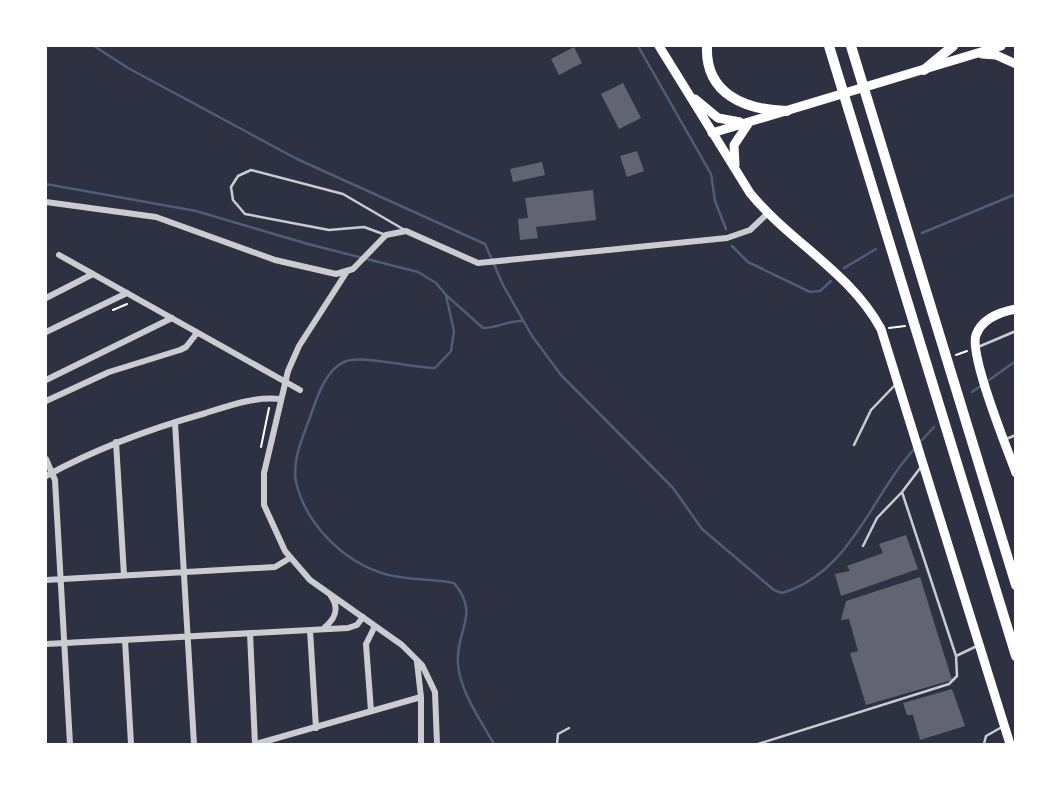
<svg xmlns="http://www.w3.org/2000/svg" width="1061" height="790" viewBox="0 0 1061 790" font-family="Barlow,sans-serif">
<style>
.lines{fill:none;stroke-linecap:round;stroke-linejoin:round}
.stream{stroke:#4f5d75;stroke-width:2.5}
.building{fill:#626471}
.path{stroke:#fff;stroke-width:2}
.service{stroke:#caccd0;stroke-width:2.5}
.minor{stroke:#caccd0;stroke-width:6}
.secondary{stroke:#fff;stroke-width:9}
.motorway{stroke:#fff;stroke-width:10}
</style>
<rect width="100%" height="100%" fill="#2d3142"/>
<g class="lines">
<path class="stream" d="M94,46l34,22 169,91 188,85 18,41 29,51 29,39 112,113 29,41 72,61 8,3c70,-21 89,-98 134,-146
M638,46l73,128 4,27 11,28
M46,184l150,27 112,33 110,28 18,11 10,12 8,36 -3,20 -16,17c-22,0 -74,-14 -91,-6 -20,9 -28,39 -35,58 -7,19 -17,41 -13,62 10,43 48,80 89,92 23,7 46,4 69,9 27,32 1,47 4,82 3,28 23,56 36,79
M922,233l94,-39
M732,246l16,16 62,30 10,-1 11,-10
M844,268l32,-19
M446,295l37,33c15,0 26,-8 40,-7
M972,392l44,-31
M920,442l14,-15"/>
</g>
<path class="building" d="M574,47l8,16 -23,12 -8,-16z
M623,83l18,35 -22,11 -18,-35z
M637,151l7,20 -17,6 -7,-21z
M542,162l3,13 -32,7 -3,-13z
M593,190l3,30 -60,7 2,11 -18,2 -2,-21 10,-1 -3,-20z
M906,535l12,34 -77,27 -6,-22 15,-3 -3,-5 36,-13 -4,-9z
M920,577l32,103 -86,25 -16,-52 8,-2 -9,-32 -8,1 5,-19z
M952,689l13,37 -45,14 -7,-25h-6l-4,-12z"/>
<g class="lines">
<path class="path" d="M113,310l14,-6
M889,328l16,-2
M956,355l11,-4
M261,447l8,-39"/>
<path class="service" d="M383,234l-19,-7 -35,3 -84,-16 -12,-14 -2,-13 7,-11 13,-6 92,24 60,35
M978,347l38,-16
M1006,439l10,-4
M854,445l17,-35 25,-26
M921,467l-19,25 54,164 21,-10
M863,546l14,-28 25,-26
M557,744l1,-10 11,-6
M758,744l191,-60 8,-8 -1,-20
M984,744l2,-8 16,-9"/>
<path class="minor" d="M46,202l110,15 119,43 61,14 17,-5 33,-34 20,-4 72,32 11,-1 238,-24 23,-8 17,-16
M59,255l241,135
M346,273l-47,73 -11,25 -24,102v32l21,46 25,29 92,65 20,20 13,27 2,52
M46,298l47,-24
M46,332l81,-39
M46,380l126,-62
M46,401l63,-29 71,-22 6,-3 11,-14
M175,422l19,322
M116,442l8,133
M46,459l9,21 15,264
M46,476c51,-28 103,-47 160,-63 22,-7 50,-17 74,-14
M46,580l229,-13 15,-9
M324,628c11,-9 16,-19 7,-32
M310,630l6,98
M250,633l5,111
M125,640l6,104
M46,644l302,-16 9,-3 6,-8
M417,662l4,35v47
M371,711l-5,-67 9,-18
M256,744l165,-47"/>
<path class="secondary" d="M659,46l91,147c40,49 100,79 131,136l129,415
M982,54l14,1 20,9
M695,99l23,19 22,4
M712,133l289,-87
M735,165l-1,-20 14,-21
M1016,309c-16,3 -34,9 -40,26 -7,20 31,113 40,138"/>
<path class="motorway" d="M707,46c-2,48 38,64 80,65
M829,46l187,610
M851,46l165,539
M924,70l29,-24"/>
</g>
<rect width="1061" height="790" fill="none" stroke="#ffffff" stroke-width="94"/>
</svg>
